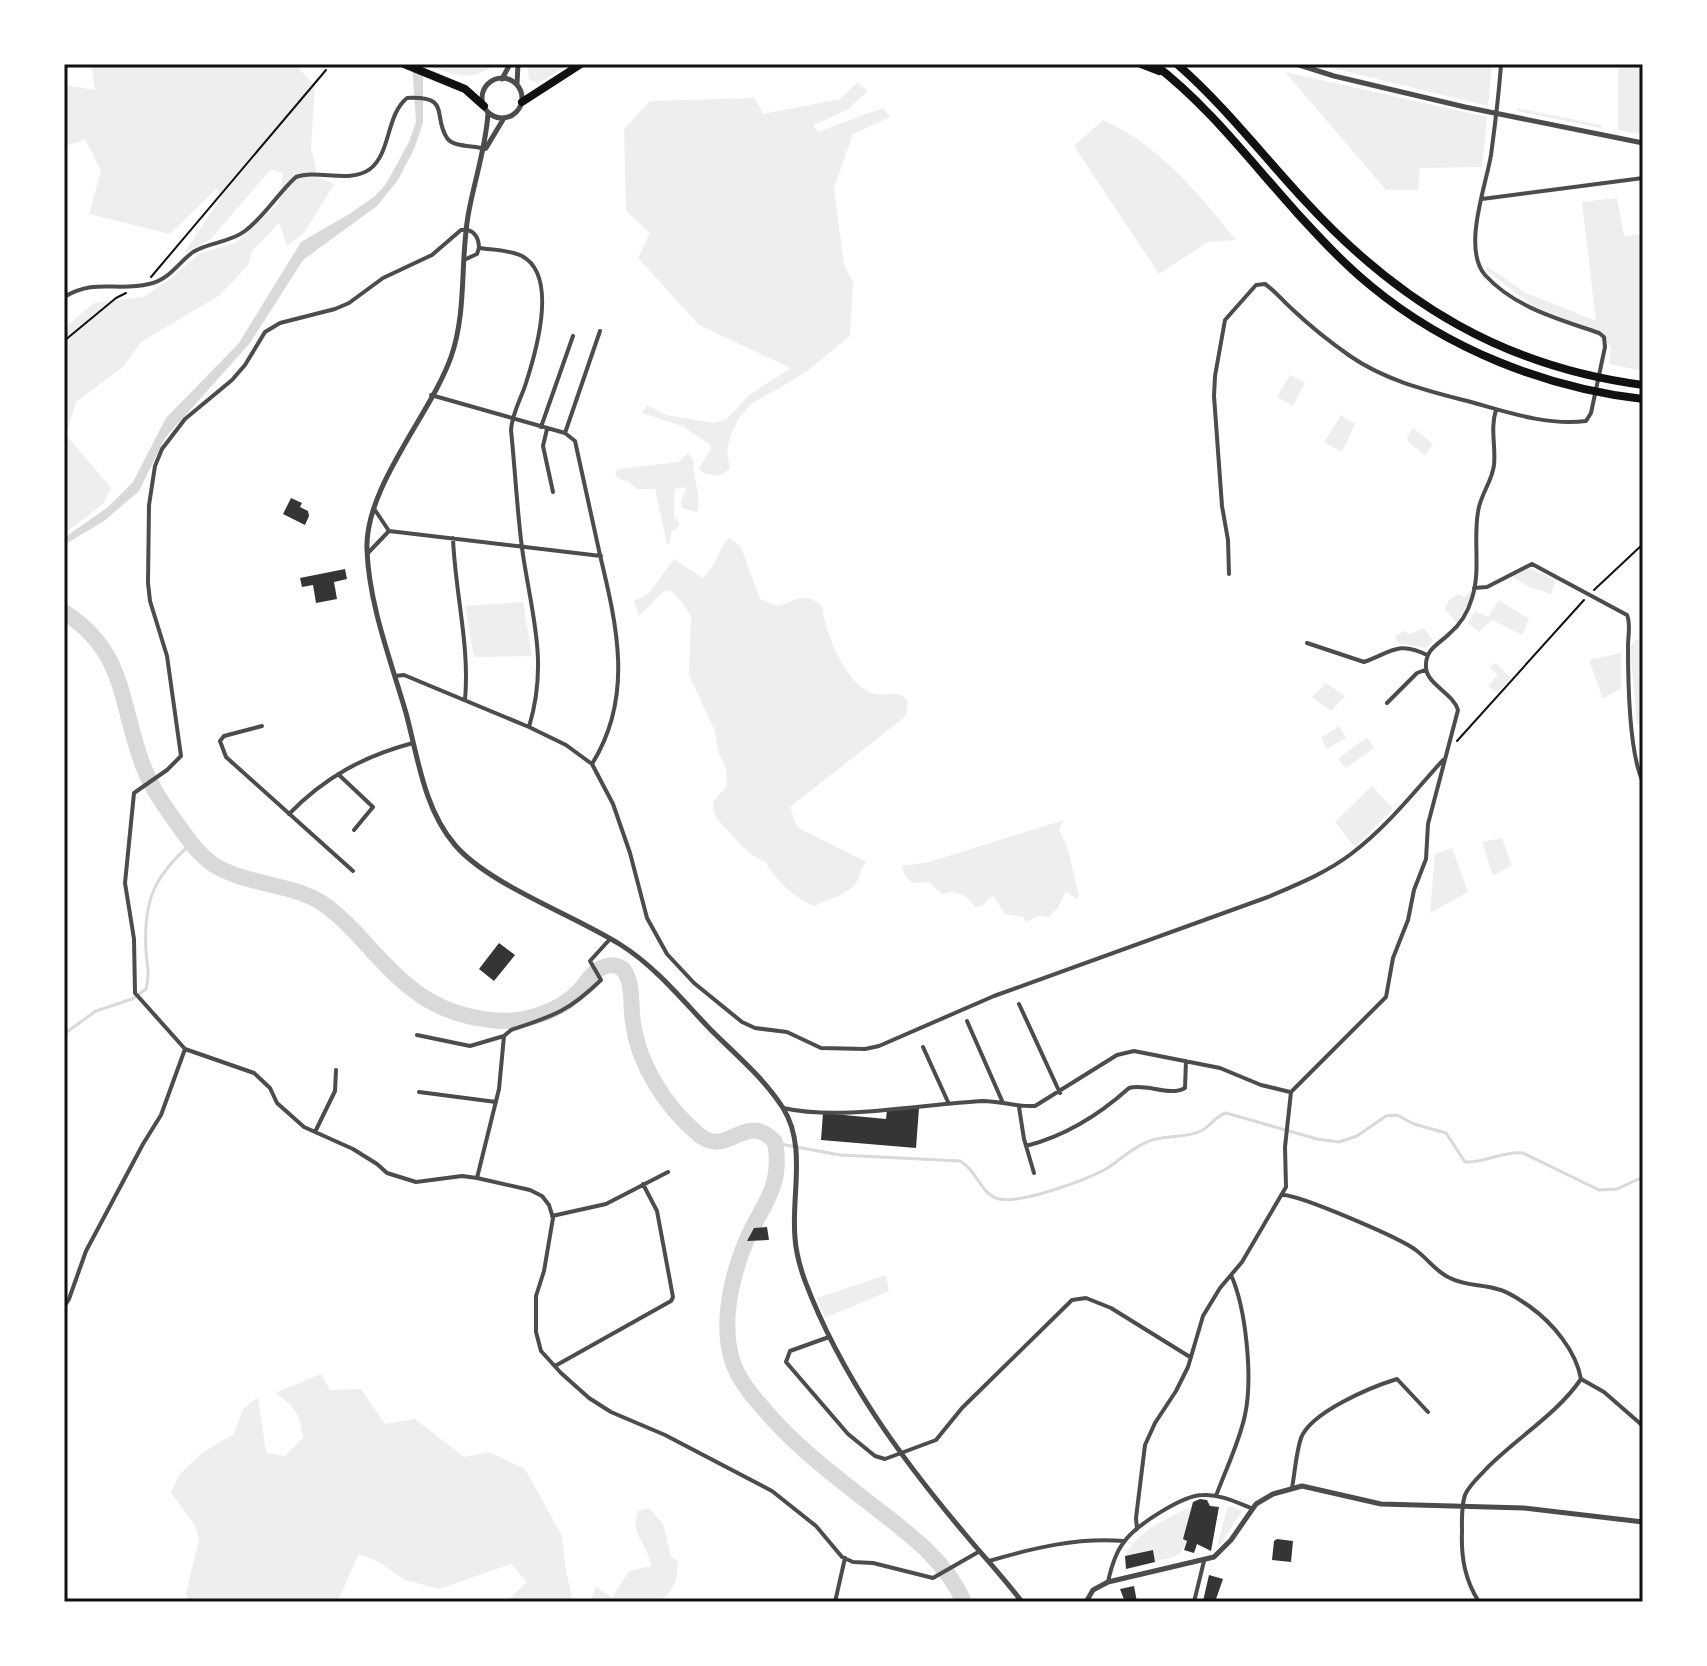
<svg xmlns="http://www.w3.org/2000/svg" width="1707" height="1666" viewBox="0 0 1707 1666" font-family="'Open Sans',sans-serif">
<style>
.green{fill:#eee}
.water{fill:#d9d9d9}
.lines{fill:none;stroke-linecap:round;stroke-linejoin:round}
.stream{stroke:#d9d9d9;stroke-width:3}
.river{stroke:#d9d9d9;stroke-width:16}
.building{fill:#353535}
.path{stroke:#111;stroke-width:2}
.minor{stroke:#4c4c4c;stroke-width:4}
.tertiary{stroke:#4c4c4c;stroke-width:5}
.motorway{stroke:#111;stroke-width:8}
.neatline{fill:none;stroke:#111;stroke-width:3}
</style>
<rect width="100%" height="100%" fill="#fff"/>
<path class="green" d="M91,64h204l20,22 -4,62 7,29 16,7 -29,48 -18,14 -8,-23 -27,28 -4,14 -28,30 -79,47 -18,25 -47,35 -10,33 45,53 -8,16 -39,30v-206l30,-25 50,-6 27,-19 28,-24 38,-12 42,-39 4,-29 -12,-5 -60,70 -28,15 38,-56 -4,-10 -47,46 -81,-20 12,-43 -16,-32 -21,8v-62l31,5z
M423,64h74c-30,20 -43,10 -74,0z
M527,64h44l-33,19 -9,-4z
M1316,64h176l-4,42z
M1618,64h25v70l-25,-4z
M1285,72l202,45 -5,50 -62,1 -2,22h-32z
M857,83l11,8 -21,19 -34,15 5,7 65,-24 7,9 -37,17 -19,54 10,77 9,17 -3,54 -47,38 -53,31 -11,13 -8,16 -4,16 3,19 -12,7 -15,-3 -4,-5 12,-19 -1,-5 -28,-18 -40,-13 5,-8 19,10 48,8 12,-3 23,-25 42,-27 -92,-43 -61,-67 12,-25 -24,-22 -2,-82 26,-28 105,-3 8,16 77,-15z
M1517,108l84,17v3l-84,-17z
M1103,120c56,25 95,73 133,120l-28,2 -49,32 -85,-128z
M1617,198l7,38 19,-2v137l-34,-7 2,-16 -10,-16 -67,-25 -48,-37 1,-4 37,26 72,29 -14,-119z
M1290,375l15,8 -12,23 -16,-9z
M1341,415l14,9 -13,28 -18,-10z
M1413,428l20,16 -8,11 -16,-12 -2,-6z
M688,453l6,8c-3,18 9,33 3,51l-15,-4 -1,-7 6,-14 -12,2 -1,29 4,2 1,6 -8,6 -1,11 -3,1 -12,-55h-18l-8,-7 -11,-4 -3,-5 4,-4 60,-7z
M729,538l12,9 19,52 18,7c18,-5 26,-15 44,0 3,26 22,74 47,86 10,5 21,1 31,2l8,7 -2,15 -116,91 7,20 70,35c-9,7 -5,15 -12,22 -8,11 -28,15 -40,22 -17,-5 -43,-28 -49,-44 -16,-6 -24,-16 -35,-28 -16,-17 -29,-28 -4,-47l-1,-18 -8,-18 -3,-20 -26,-56 2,-59 -10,-15 -11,-11c-14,3 -19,18 -31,25l-5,-14 15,-8 25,-34 29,19c14,-12 14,-28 26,-40z
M1529,568l27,12 -5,14 -24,-8 -15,-10z
M1471,590v7l-14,26 -12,-14c2,-8 6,-11 13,-15l7,3z
M1499,600l30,19 -7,16 -30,-15 -13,12 -11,-9 7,-12 13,6z
M523,602l9,54 -58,1 -9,-51z
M1424,628l9,13 -8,7 -27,-5 -3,-6 9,-6 6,3z
M1643,639v84l-6,2 -7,-78 5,-7z
M1621,653v35l-18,11 -14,-39z
M1496,663l15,15 -14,15 -9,-7 10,-11 -8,-8z
M1326,683l19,13 -14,15 -19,-14z
M1339,726l7,12 -19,11 -6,-11z
M1367,737l7,11 -28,20 -8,-9z
M1372,786l21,23 -38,38 -20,-25z
M1064,820l-5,9 9,21 11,45 -2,5 -11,-9 -9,18 -9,8 -9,-1 -13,6 -3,-5 -18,-3 -11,-17 -5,1 -7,8 -7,1c-8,-12 -19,-18 -33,-13l-13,-12 -16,1 -8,-7 -3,-10 27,-4z
M1502,838l10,27 -19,11 -11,-34z
M1452,848l16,44 -38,21 5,-59z
M886,1275l3,16 -64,27 -8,-20z
M321,1374l9,16 31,-1 24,35 30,-5 49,38 25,-5 36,17 37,67 4,35 7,31h-67l21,-20 -16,-18 -72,25 -34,-9 -26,-18 -20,-8 -22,48h-148l-3,-8 13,-55 -4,-14 -24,-32 9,-19 22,-21 32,-19 9,-25 15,-12 8,56 19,3 18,-18c-3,-24 -8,-32 -28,-45z
M1228,1506l14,5 -22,34 -2,-3z
M1191,1507l-8,32 3,2c-4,17 -15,17 -31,20l-3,-11 -27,6c11,-24 43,-39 66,-49z
M649,1508l14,16 8,32 7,6c-2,21 -2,27 -20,40h-68l6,-16 16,12 17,-27 22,-5c-4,-24 -21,-31 -13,-55z"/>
<path class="water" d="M412,64h11v59l-9,26 -16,31 -21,26 -74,54 -53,83 -85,95 -26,53 -35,30 -40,24v-7l44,-31 25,-25 33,-64 73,-75 62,-101 50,-29 24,-17 11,-12 23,-42 7,-20z
M64,608c17,12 31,23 41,42l-26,-25 -15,-9z"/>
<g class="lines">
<path class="stream" d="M64,1034l32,-23 36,-12 14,-10c4,-13 1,-25 0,-38 -3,-50 8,-75 45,-107
M775,1143l65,12 120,6c16,8 21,34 39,38 22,5 87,-19 107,-30 14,-9 26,-21 41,-27 17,-8 38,-3 54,-11 10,-5 14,-15 25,-18l91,26 22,3 18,-6 29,-20 11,-1 17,9 32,9 19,29c20,1 37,-11 58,-9l76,37 18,-1 26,-12"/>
<path class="river" d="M64,612c64,41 55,93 80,156 8,21 21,39 34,57 11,15 20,29 36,40 31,19 71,18 103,35 19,11 35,28 49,44 38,42 67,70 125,76 30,4 68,-7 89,-30 7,-8 11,-17 21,-22 8,-4 14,-4 22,1 11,15 7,36 10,54 6,42 32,83 65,111 30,26 47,-25 77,8 8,44 -11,60 -28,97 -14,32 -25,78 -17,113 4,22 19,41 34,57 30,36 67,64 104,93 38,30 76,55 96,100"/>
</g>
<path class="building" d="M291,498l11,5 -2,4 8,4 1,5 -4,9 -22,-11z
M345,569l2,10 -13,3 3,17 -21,4 -3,-18 -11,2 -2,-9z
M499,943l16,12 -21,26 -15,-12z
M919,1108l-3,40 -95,-8 2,-27 63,6 1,-9z
M767,1227l2,13 -22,1 7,-13z
M1200,1499l7,1 3,6 9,1 -8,44 -14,-7 -3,9 -10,-3 3,-9 -4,-2 10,-37z
M1277,1539l16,2 -2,21 -19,-2 2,-19z
M1153,1550l2,12 -29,7 -1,-13z
M1209,1575l14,4 -8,23 -12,-1z
M1134,1586l3,16h-12l-5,-13z"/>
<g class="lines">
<path class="path" d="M151,277l175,-207
M64,341l52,-43 10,-5
M1594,590l49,-46
M1457,741l127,-141"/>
<path class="minor" d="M1482,199l161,-21
M479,248c0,-11 -6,-20 -18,-18l-29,25 -49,23 -34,25 -14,6 -55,14 -15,9 -20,33 -13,15 -47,39 -23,30 -7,17 -6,39 -1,78 2,18 17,55 14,100 -14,14 -33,23 -9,90 9,56 1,54 50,56 69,24 16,15 7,15 27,24 49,22 24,15 10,9 29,9 46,-6 15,2 53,12 12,6 7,9 4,13 -9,53 -8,25v36l5,19 20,22 28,25 22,14 54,23 107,56 44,35 26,31 11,5 20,1 60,15 47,-27
M479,248c13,2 31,2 43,8 37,20 14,96 4,127 -5,16 -14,30 -15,47 4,39 6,79 11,118 9,65 27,113 7,179
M464,260l13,-6 2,-6
M64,297c33,-19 51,-5 85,-13 20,-4 29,-21 44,-32 16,-10 36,-9 52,-21 20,-15 33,-38 51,-54 22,-8 54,7 74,-8 21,-16 16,-54 37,-71 45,-2 25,17 40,40 7,10 28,7 38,11
M431,395l134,38 10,8c8,38 17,76 25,114 17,71 34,142 -8,209
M541,427l32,-91
M547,429l-4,17 10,46
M565,433l35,-102
M375,510l14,21
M389,531l212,25
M453,538c2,55 17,107 12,162
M367,554l22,-23
M1229,574l-1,-34 -6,-34 -8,-110 1,-20 10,-56 31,-35 9,-1c10,7 18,17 27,25 18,17 38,33 58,47 36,25 79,35 121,46 36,10 76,24 115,19l5,-8 14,-66 -1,-10 -5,-4c-40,-14 -84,-25 -114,-58 -23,-27 1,-89 6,-120 4,-30 8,-61 10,-91
M1474,588l13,-1 45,-23 95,51c4,9 1,20 1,31 0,34 1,107 15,136
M1307,643l57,19c26,-9 34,-22 63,-7
M395,676l9,-1 125,52 37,18 26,19 21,40 17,49 17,65 20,36 27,29 48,39 13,6 32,4 34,16 44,1 14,-3 115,-50 274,-99c28,-12 58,-24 83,-43 35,-26 63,-62 92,-94
M1387,703l30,-30 8,-3
M262,726l-38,10 -4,5 6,16 127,114
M338,774l35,33 -19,23
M289,814c36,-37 75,-58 124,-71
M1019,1004l41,89
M967,1021l36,82
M417,1035l53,11 34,-10
M923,1047l25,55
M419,1092l77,10
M1019,1107l5,32 10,34
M783,1108c58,13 139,-4 200,-7 18,0 33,6 52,5l82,-51 17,-4 86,17 41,17 29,7
M315,1132l20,-41 1,-21
M1026,1146c39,-10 73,-31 103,-58 18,-5 40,9 56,0l1,-27
M477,1178l22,-89 5,-53 7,-6c42,-14 57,-18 90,-50l-11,-19 20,-22
M1282,1195c16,-1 121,44 135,56 12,9 19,21 33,27 15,8 31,6 47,11 11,2 23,11 32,17 24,17 47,45 52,73 -24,35 -63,58 -93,88 -8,9 -19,18 -23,28 -4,12 -3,25 -3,37 -1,26 3,48 17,70
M552,1216l54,-12 62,-32
M64,1307l5,-8 17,-48 57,-107 18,-29 24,-66
M829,1337l-39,14 -4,11 62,72 27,22 10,3 51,-19 26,-32 110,-108 14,-2 25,10 79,49
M555,1366l116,-65 2,-4 -16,-86 -14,-27
M1581,1379l23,13 39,34
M1292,1488c3,-16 4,-35 9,-50 10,-26 70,-51 96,-59l31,33
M1216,1496c10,-27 23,-53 29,-81 8,-37 1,-107 -14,-140
M1137,1529l-1,-11 9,-73 10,-22 21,-32 12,-24 15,-51 17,-28 22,-26 44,-75 -1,-40 6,-55 95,-95 7,-39 15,-38 6,-30 12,-31 2,-35 30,-114c-5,-17 -32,-26 -32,-43 -1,-18 12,-22 23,-33 11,-9 19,-22 23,-36 9,-27 1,-58 6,-86 2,-17 14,-30 16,-47 2,-18 -4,-37 2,-55
M989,1561c44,-13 89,-24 135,-20
M1108,1582c3,-14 7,-29 16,-40 12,-17 59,-47 79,-47 17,-1 33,7 48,13
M835,1602l10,-44
M1194,1602l10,-41"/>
<path class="tertiary" d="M1296,64l38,12 131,31 178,36
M482 98a20 20 0 1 1 40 0a20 20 0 1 1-40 0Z
M502,79l8,-15
M517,84l1,-20
M488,113c-2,35 -14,68 -20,103 -8,47 -1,95 -17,141 -20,57 -87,131 -84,193 2,55 24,111 39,163 12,45 18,96 49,132 34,40 119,70 166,100 35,22 62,56 90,85 25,25 53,48 72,78 24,38 8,88 12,130 1,15 5,29 10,43 36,95 95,176 160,253 19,23 39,44 57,68
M486,148l18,-30
M1086,1602l7,-12 15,-8 106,-25 17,-17 25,-36 17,-10 29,-8 79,18 143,4 119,14"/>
<path class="motorway" d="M404,64l61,25 19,17
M1141,64l18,7
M1154,64c55,42 97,98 143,149 23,25 47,51 74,73 76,63 175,102 272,113
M1177,64c48,42 86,92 129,138 94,102 199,165 337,183
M522,102l59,-38"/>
</g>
<rect width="1707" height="1666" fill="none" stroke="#ffffff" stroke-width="132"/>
<rect x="66" y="66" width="1575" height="1534" class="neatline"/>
</svg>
